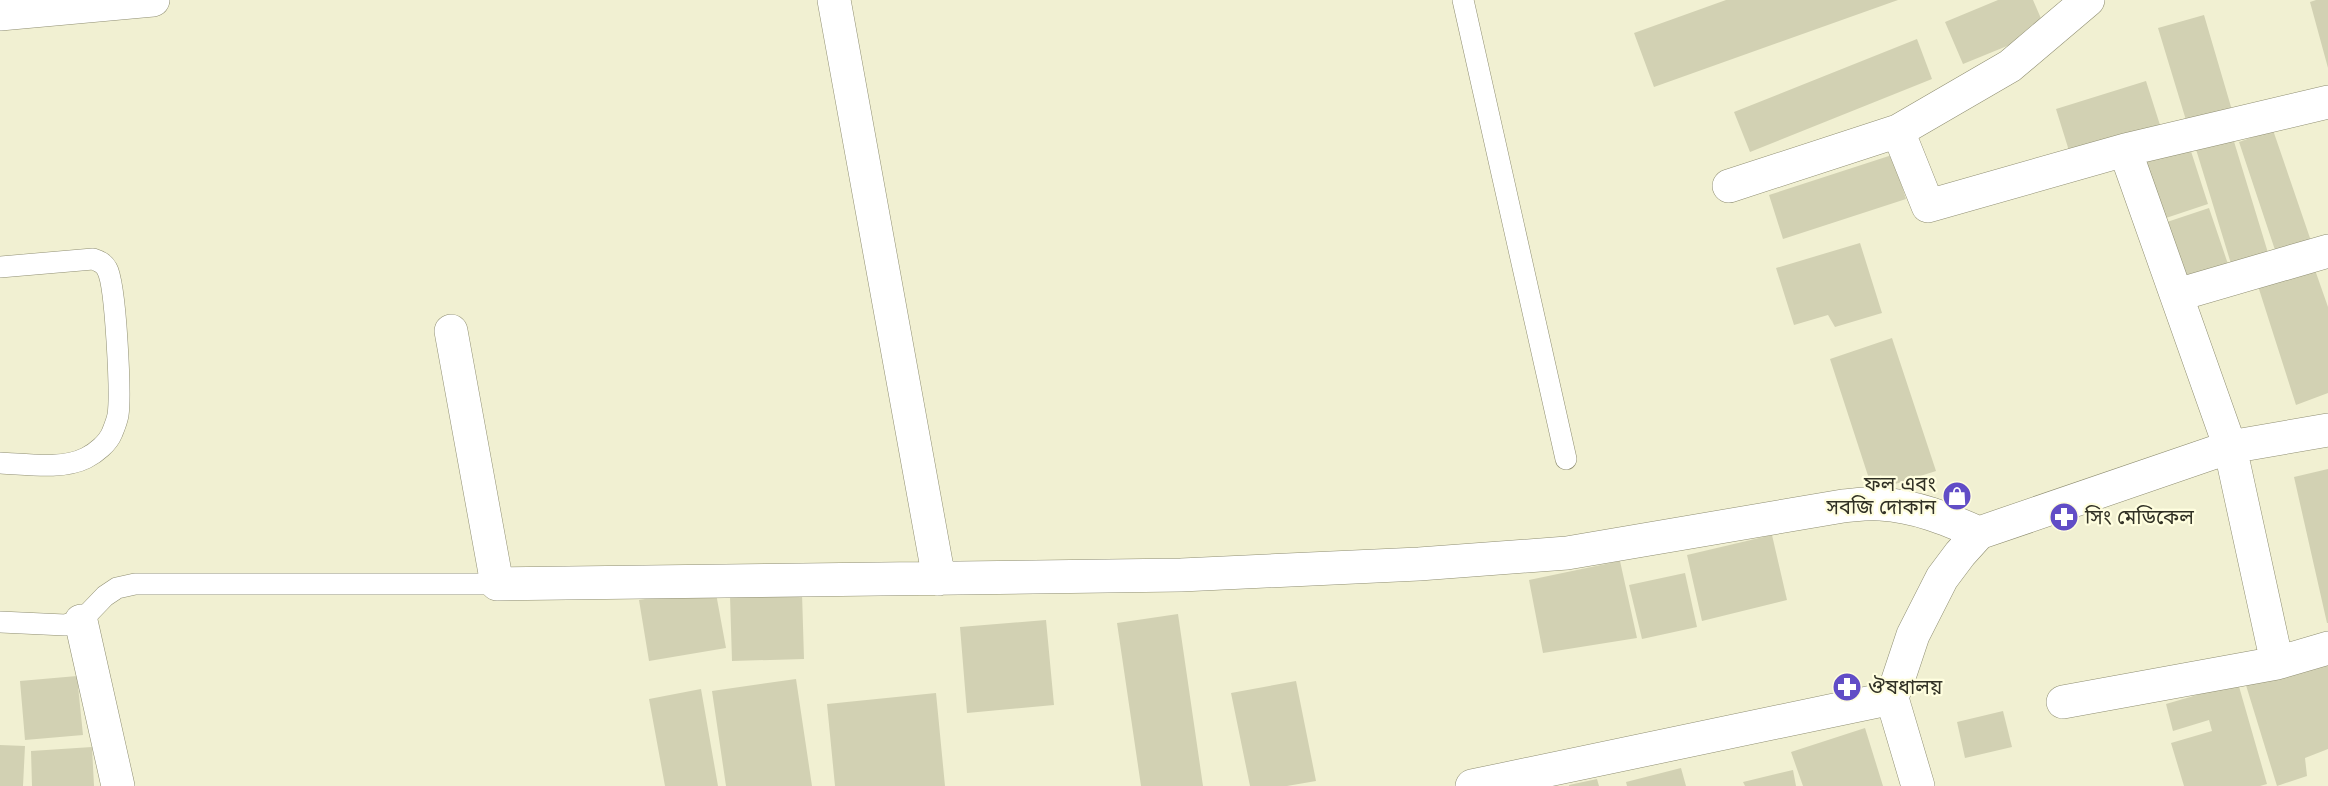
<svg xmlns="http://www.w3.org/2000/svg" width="2328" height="786" viewBox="0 0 2328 786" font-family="Poppins,'Noto Sans Bengali',sans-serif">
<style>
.building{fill:#d2d1b3}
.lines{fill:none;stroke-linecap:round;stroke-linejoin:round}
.service-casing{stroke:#8f8e72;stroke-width:22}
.minor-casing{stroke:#8f8e72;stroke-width:34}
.service{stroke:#fff;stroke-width:21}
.minor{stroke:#fff;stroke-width:33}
.labels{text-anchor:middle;stroke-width:4.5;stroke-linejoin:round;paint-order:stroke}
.poi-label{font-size:20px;fill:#313125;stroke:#fffedf;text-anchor:start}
</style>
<rect width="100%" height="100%" fill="#f1f0d2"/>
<path class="building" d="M1726,0h172l-244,87 -20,-54z
M1998,0h35l13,30 -83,34 -18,-42z
M2316,0h12v68l-18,-66z
M2204,15l30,102 -45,13 -31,-102z
M1917,39l15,40 -182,73 -16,-40z
M2146,81l14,44 -90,29 -14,-45z
M2273,130l38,111 -35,12 -37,-111z
M2232,135l37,121 -37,11 -37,-121z
M2188,142l20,62 -51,17 -20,-63z
M1892,155l14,44 -123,40 -14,-44z
M2209,208l21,62 -51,16 -21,-61z
M1860,243l22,70 -47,14 -7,-12 -34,10 -18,-57z
M2314,267l14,40v86l-32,12 -38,-119z
M1892,338l44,133 -63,20 -43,-132z
M2328,469v154h-1l-33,-146z
M1772,535l15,65 -85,21 -15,-66z
M1620,561l17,77 -94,15 -14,-73z
M1685,573l12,54 -55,12 -13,-54z
M715,588l11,60 -77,13 -10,-61z
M802,593l2,66 -72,2 -2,-65z
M1178,614l25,172h-62l-24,-163z
M1046,620l8,85 -87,8 -7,-86z
M2328,657v92l-23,9 2,18 -30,10 -32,-104z
M77,676l6,59 -58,5 -5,-59z
M796,679l16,107h-86l-14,-95z
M1296,681l20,100 -29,5h-37l-19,-93z
M2238,683l29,101 -7,2h-76l-13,-43 41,-12 -3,-11 -36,11 -7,-27z
M701,689l17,97h-53l-16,-87z
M936,693l9,93h-110l-8,-82z
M2003,711l9,36 -47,11 -8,-36z
M1865,728l18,58h-80l-12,-34z
M0,745l25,1 -2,40h-23z
M92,747l2,39h-62l-1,-35z
M1681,768l5,18h-59l-1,-4z
M1793,770l3,16h-51l-2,-4z
M1597,779l2,7h-30v-1z"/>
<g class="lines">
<g class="service-casing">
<path id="service" d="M1463,0l103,459
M0,267l93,-8c6,2 11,4 14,10 9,16 14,127 11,146 -1,6 -4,13 -6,18 -4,10 -16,20 -26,25 -24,12 -60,6 -86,5
M0,622l65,3 16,-4 24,-25 12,-8 18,-4h362"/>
</g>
<g class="minor-casing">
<path id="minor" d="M834,0l105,579
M0,14l153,-14
M1898,131l30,75 197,-56 203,-48
M2125,150l105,297 47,216
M1729,186l169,-55 112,-65 78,-66
M2177,295l151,-44
M451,331l46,253 684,-9 238,-11 148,-11 276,-47c12,-1 25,-3 37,-2 36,2 67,15 99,29l251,-86 98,-17
M81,621l37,165
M2063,702l214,-39 51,-15
M1472,786l420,-88
M1918,786l-26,-88 21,-63 29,-57 18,-24 19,-21"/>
</g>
<use href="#service" class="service"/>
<use href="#minor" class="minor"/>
</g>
<defs>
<g id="shop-disc" transform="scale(1.5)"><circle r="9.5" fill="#614dc6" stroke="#fffedf"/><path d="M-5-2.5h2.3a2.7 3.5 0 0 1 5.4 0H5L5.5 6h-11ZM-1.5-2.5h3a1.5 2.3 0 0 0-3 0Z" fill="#fff"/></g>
<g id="pharmacy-disc" transform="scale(1.5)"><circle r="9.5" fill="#614dc6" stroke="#fffedf"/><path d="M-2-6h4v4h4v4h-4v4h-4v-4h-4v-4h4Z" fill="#fff"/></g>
</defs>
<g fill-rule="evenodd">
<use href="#shop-disc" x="1957" y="496"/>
<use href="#pharmacy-disc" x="2064" y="517"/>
<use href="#pharmacy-disc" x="1847" y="687"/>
</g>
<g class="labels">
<g class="poi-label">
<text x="1936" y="491" text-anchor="end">ফল এবং<tspan x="1936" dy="23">সবজি দোকান</tspan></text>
<text x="2085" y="524">সিং মেডিকেল</text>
<text x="1868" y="694">ঔষধালয়</text>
</g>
</g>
</svg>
